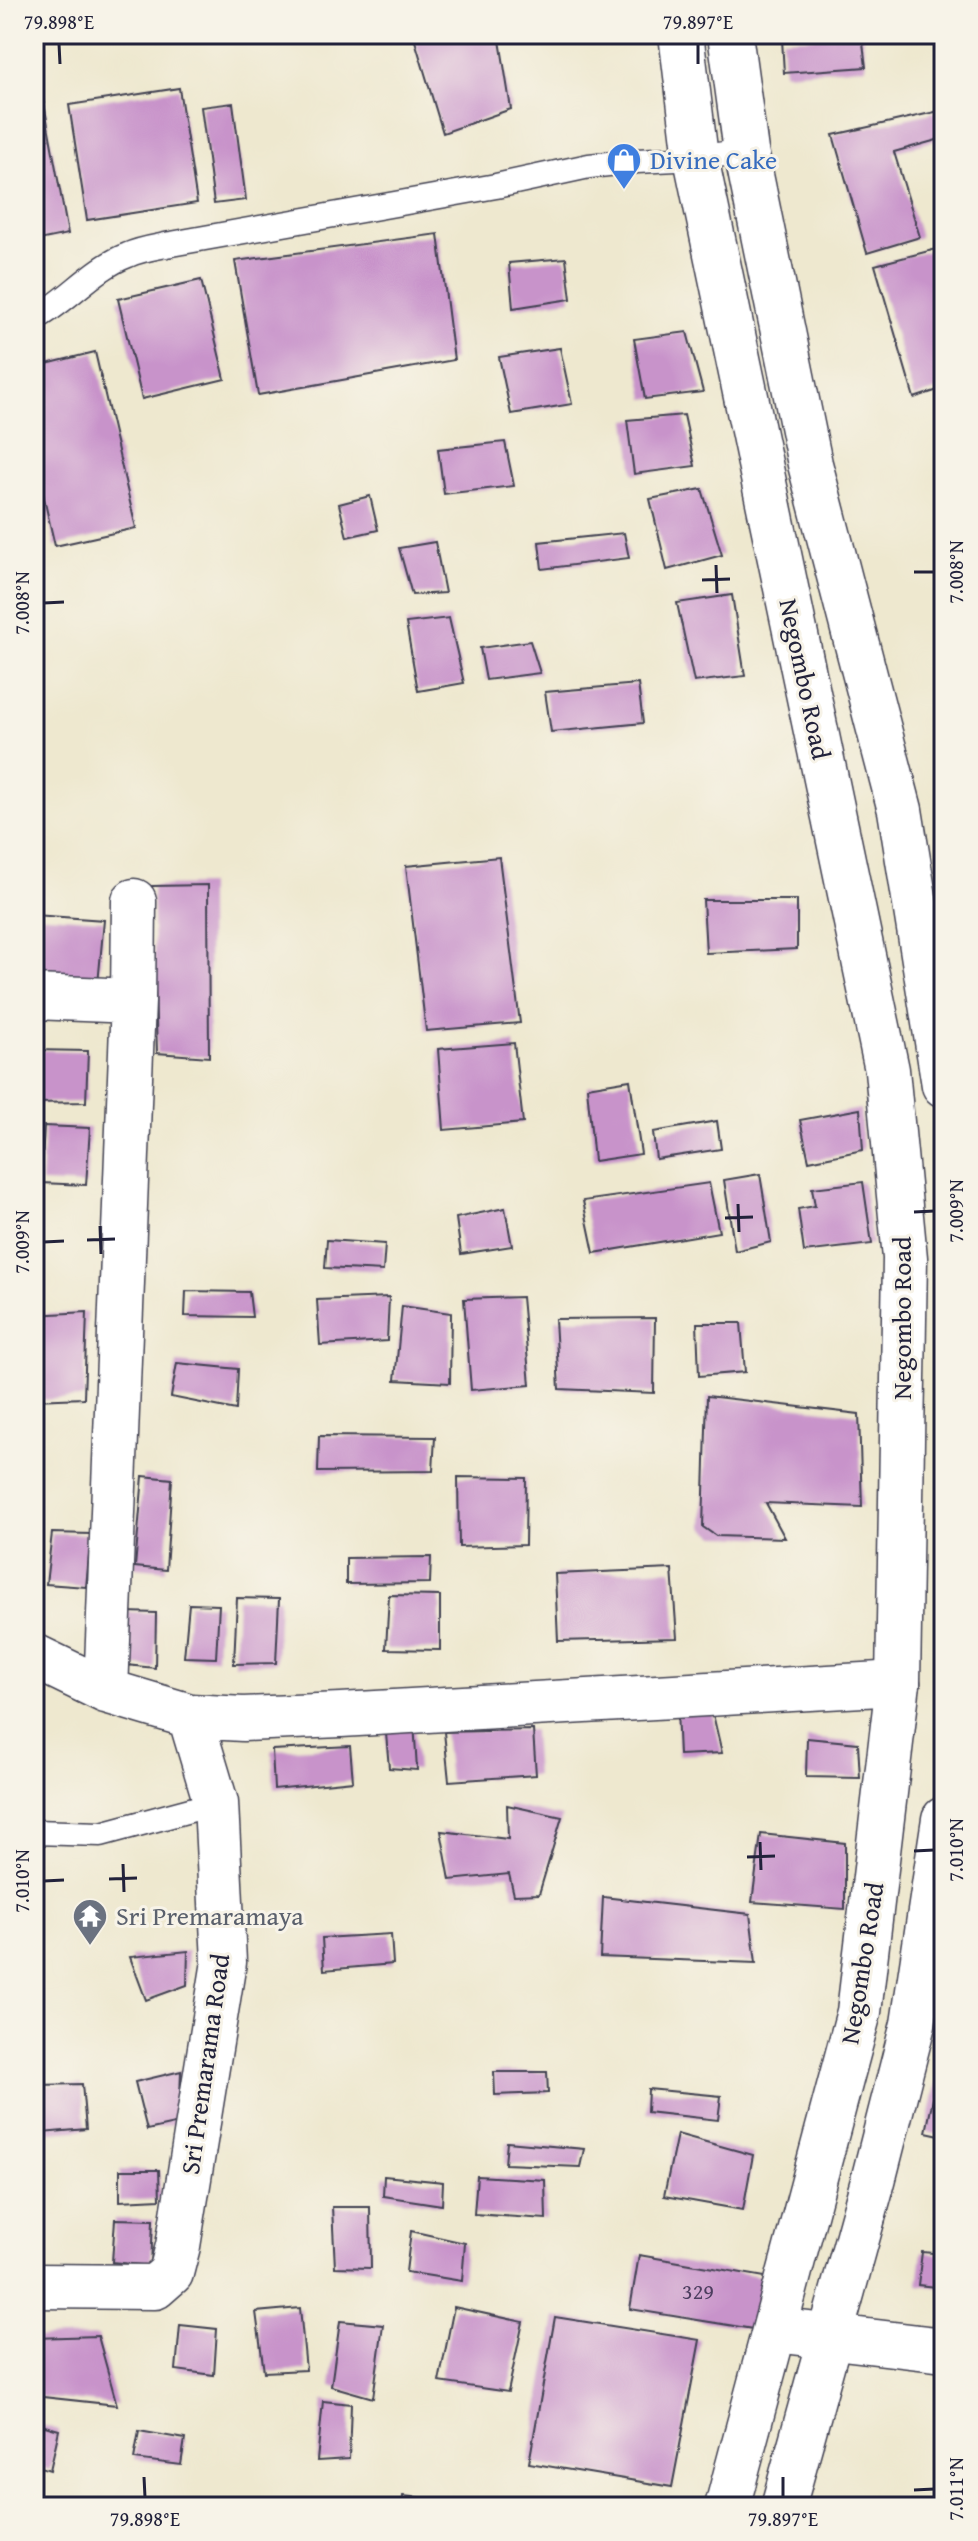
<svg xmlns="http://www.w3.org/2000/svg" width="978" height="2541" viewBox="0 0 978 2541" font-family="'Gentium Book Plus',serif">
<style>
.building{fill:#c893ca}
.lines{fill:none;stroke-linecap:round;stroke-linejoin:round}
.service-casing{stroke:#414051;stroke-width:27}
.minor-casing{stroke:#414051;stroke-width:47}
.trunk-casing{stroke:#414051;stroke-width:47}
.service{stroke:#fff;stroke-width:24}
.minor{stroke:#fff;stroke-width:44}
.trunk{stroke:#fff;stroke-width:44}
.ticks{fill:none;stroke:#22223b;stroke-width:3}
.labels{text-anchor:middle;stroke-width:6;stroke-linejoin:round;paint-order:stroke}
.number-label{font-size:22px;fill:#4c3e5f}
.shop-label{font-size:26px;fill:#366cbe;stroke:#f7f3e8;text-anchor:start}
.street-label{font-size:26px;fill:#22223b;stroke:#f7f3e8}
.worship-label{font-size:26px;fill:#5b616d;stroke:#f7f3e8;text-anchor:start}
.neatline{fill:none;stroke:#22223b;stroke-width:3}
.ticks-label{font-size:20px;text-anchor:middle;fill:#22223b}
</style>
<rect width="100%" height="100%" fill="#f7f3e8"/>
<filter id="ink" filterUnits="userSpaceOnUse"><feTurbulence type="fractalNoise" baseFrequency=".0125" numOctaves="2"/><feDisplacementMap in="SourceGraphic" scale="16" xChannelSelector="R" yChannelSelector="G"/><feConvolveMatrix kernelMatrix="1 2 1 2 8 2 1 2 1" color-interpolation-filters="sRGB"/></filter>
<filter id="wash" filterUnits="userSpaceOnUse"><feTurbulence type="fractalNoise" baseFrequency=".006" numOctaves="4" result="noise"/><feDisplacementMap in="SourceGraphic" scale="32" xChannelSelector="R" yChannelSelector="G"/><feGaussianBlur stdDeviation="1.8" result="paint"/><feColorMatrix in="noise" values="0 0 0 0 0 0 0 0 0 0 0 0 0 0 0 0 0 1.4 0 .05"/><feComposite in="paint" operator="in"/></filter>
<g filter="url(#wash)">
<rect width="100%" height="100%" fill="#eee8cf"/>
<g id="blocks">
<path class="building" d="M413,34h86l12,75 -68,24z
M862,35l4,32 -82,6 -2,-34z
M179,88l18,115 -110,17 -18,-115z
M43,98l25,136 -34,7v-142z
M233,103l13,97 -32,4 -13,-97z
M944,110v28l-50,14 26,85 -53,16 -34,-118z
M438,234l16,126 -196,35 -23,-134z
M944,247v141l-30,10 -39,-133z
M566,258l5,41 -58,9 -4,-45z
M201,280l24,99 -83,20 -24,-100z
M687,332l16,60 -58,7 -11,-60z
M560,348l12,56 -61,10 -12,-57z
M95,352l41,176 -81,18 -21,-91v-88z
M684,415l11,51 -61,8 -7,-54z
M505,442l9,44 -70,8 -6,-45z
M702,489l20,66 -55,15 -17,-71z
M370,496l8,34 -31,7 -8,-33z
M624,533l5,25 -87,11 -3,-27z
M435,542l10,51 -33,2 -13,-47z
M732,595l13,81 -51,6 -17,-79z
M449,618l15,65 -46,8 -12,-68z
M530,641l10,32 -54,7 -6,-32z
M638,684l5,39 -92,9 -6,-40z
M499,857l21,166 -94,8 -20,-165z
M208,885l1,172 -52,-4 -5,-167z
M703,900h94v49l-91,4z
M34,915l70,5 -6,64 -64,-3z
M514,1043l9,80 -79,7 -6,-81z
M34,1050l54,1 -2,51 -52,1z
M630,1080l11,74 -47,7 -7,-74z
M860,1109l3,41 -54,11 -9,-41z
M717,1121l4,28 -65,10 -3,-27z
M44,1126l46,2 -4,57 -45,-2z
M760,1174l11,68 -36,9 -11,-71z
M863,1182l9,62 -68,8 -6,-43 17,-3 -3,-18z
M709,1183l10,49 -125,21 -11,-52z
M505,1208l7,38 -51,8 -5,-36z
M327,1240l58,4 -2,27 -58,-3z
M186,1291l63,1 3,25 -67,-1z
M389,1297l-2,44 -67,4 -3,-45z
M522,1297l8,88 -59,5 -7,-91z
M402,1306l49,7 -1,70 -55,-3z
M87,1312l-3,86 -50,2v-85z
M655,1318l-1,75 -95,-4 -4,-70z
M697,1323h44l4,49 -46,4z
M177,1363l61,6 -2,41 -65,-13z
M707,1396l152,18 3,93 -96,-4 19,35 -69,-2 -13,-9z
M319,1436l116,1 -2,34 -115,1z
M143,1476l29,3 -6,91 -31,-3z
M458,1477l68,1 -1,67 -66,2z
M52,1533l39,1 -5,53 -40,-3z
M431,1557l-1,26 -84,1v-26z
M672,1569l5,69 -119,3 -3,-67z
M389,1595l51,1v54l-54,-1z
M237,1598l42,1 -3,64 -42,1z
M189,1604l30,1 -3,53 -32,-1z
M127,1612l29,1 -1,55 -29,-3z
M677,1709l35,1 10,43 -43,2z
M385,1722h29l3,48 -28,-2z
M533,1730l3,45 -87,6 -5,-49z
M807,1738l51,5 2,35 -54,-1z
M350,1746l3,35 -79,8 -2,-39z
M507,1805l55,12 -23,77 -25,1 -5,-21 -59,6 -9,-49 67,8z
M761,1834l84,9v66l-93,-7z
M603,1897l147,17 6,49 -156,-6z
M391,1934l2,30 -69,6 -2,-32z
M188,1951l-1,34 -41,15 -16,-43z
M181,2071l-2,52 -32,7 -12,-48z
M494,2072h53l1,21 -53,2z
M937,2080l7,1v55l-18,-4z
M82,2084l4,45 -44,4 -4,-48z
M648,2089l73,7 -3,24 -71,-8z
M677,2134l76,21 -10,55 -79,-14z
M507,2142l77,7 -4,18 -75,-3z
M120,2170h39l1,29 -40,2z
M384,2176l59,6 -1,23 -59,-9z
M477,2176l68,4 1,39 -72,-5z
M332,2207h38l1,61 -36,-1z
M115,2219l38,1 -2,46 -39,-4z
M411,2231l54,12 -3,38 -56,-9z
M922,2252l22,2v34l-26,-3z
M639,2255l126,22 -12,52 -123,-20z
M454,2307l69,15 -15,70 -69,-10z
M300,2308l6,62 -42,2 -8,-60z
M555,2317l145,23 -28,147 -143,-24z
M340,2321l43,4 -10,73 -42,-12z
M180,2325l37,4 -3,46 -38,-5z
M98,2336l19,69 -83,-9v-58z
M323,2401l28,3 -2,55 -32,2z
M34,2423l25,7 -9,40 -16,-5z
M139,2431l46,8 -4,26 -47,-6z
M403,2496l82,9v2h-83z
M37,2499l26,7v1h-29z"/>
</g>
</g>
<g filter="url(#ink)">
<use href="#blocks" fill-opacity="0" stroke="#414051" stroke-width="2"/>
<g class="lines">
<g class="service-casing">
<path id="service" d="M34,319c33,-17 59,-51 94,-64 13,-6 29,-8 43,-11l325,-58 93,-20 48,-5 59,-3 50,-7
M34,1832l67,2 115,-31"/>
</g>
<g class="minor-casing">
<path id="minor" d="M34,997l99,4
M34,1656l72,35 84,25 53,3 98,-4 557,-32
M106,1691l27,-690 1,-100
M34,2286l121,1 16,-14 7,-27 46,-284 -8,-159 -26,-87
M775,2330l169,20"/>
</g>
<g class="trunk-casing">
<path id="trunk" d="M681,34l15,124 191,912 18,188 -7,425 -39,329 -132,495
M730,34l16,117 64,313 90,346 44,275
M783,2507l90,-326 40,-157 31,-205"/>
</g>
<use href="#service" class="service"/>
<use href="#minor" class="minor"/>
<use href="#trunk" class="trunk"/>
</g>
</g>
<path class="ticks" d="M59,44l1,20M698,44v20M716,565l1,28M914,572h20M702,580l28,-1M44,603l20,-1M738,1204l1,28M914,1212l20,-1M725,1218l28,-1M100,1226l1,28M87,1240l28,-1M44,1242l20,-1M760,1842l1,28M914,1851l20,-1M747,1857l28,-1M123,1864l1,28M109,1879l28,-1M44,1881l20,-1M144,2477l1,20M783,2477v20M914,2490l20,-1"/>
<defs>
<g id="shop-pin" transform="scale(1.8)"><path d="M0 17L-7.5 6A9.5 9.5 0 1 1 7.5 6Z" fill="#3f7fe0" stroke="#f7f3e8"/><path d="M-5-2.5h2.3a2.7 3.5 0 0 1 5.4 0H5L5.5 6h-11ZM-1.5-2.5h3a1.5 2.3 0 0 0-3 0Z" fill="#fff"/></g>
<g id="temple-pin" transform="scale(1.8)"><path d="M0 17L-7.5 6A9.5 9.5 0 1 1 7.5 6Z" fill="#6b7280" stroke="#f7f3e8"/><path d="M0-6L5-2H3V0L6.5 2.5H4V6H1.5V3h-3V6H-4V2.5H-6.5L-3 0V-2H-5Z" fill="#fff"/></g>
</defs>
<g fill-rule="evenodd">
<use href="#shop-pin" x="624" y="160"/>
<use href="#temple-pin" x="90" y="1916"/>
</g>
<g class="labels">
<g class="number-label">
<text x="698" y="2299">329</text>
</g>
<g class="shop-label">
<text x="650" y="169">Divine Cake</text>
</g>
<g class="street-label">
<text transform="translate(805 679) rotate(78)" y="9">Negombo Road</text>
<text transform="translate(902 1318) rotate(-90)" y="9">Negombo Road</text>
<text transform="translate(862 1963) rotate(-81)" y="9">Negombo Road</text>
<text transform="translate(205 2064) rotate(-82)" y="9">Sri Premarama Road</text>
</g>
<g class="worship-label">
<text x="116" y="1925">Sri Premaramaya</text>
</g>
</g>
<rect width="978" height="2541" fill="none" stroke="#f7f3e8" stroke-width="88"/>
<rect x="44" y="44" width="890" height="2453" class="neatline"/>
<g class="ticks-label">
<text x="59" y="29">79.898°E</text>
<text x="698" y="29">79.897°E</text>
<text transform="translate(956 572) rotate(-90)" y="7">7.008°N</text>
<text transform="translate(22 603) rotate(-90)" y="7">7.008°N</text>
<text transform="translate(956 1211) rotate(-90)" y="7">7.009°N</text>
<text transform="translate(22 1242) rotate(-90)" y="7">7.009°N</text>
<text transform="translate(956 1850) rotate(-90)" y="7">7.010°N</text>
<text transform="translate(22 1881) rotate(-90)" y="7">7.010°N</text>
<text transform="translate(956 2489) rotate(-90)" y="7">7.011°N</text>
<text x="145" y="2526">79.898°E</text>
<text x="783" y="2526">79.897°E</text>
</g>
</svg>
